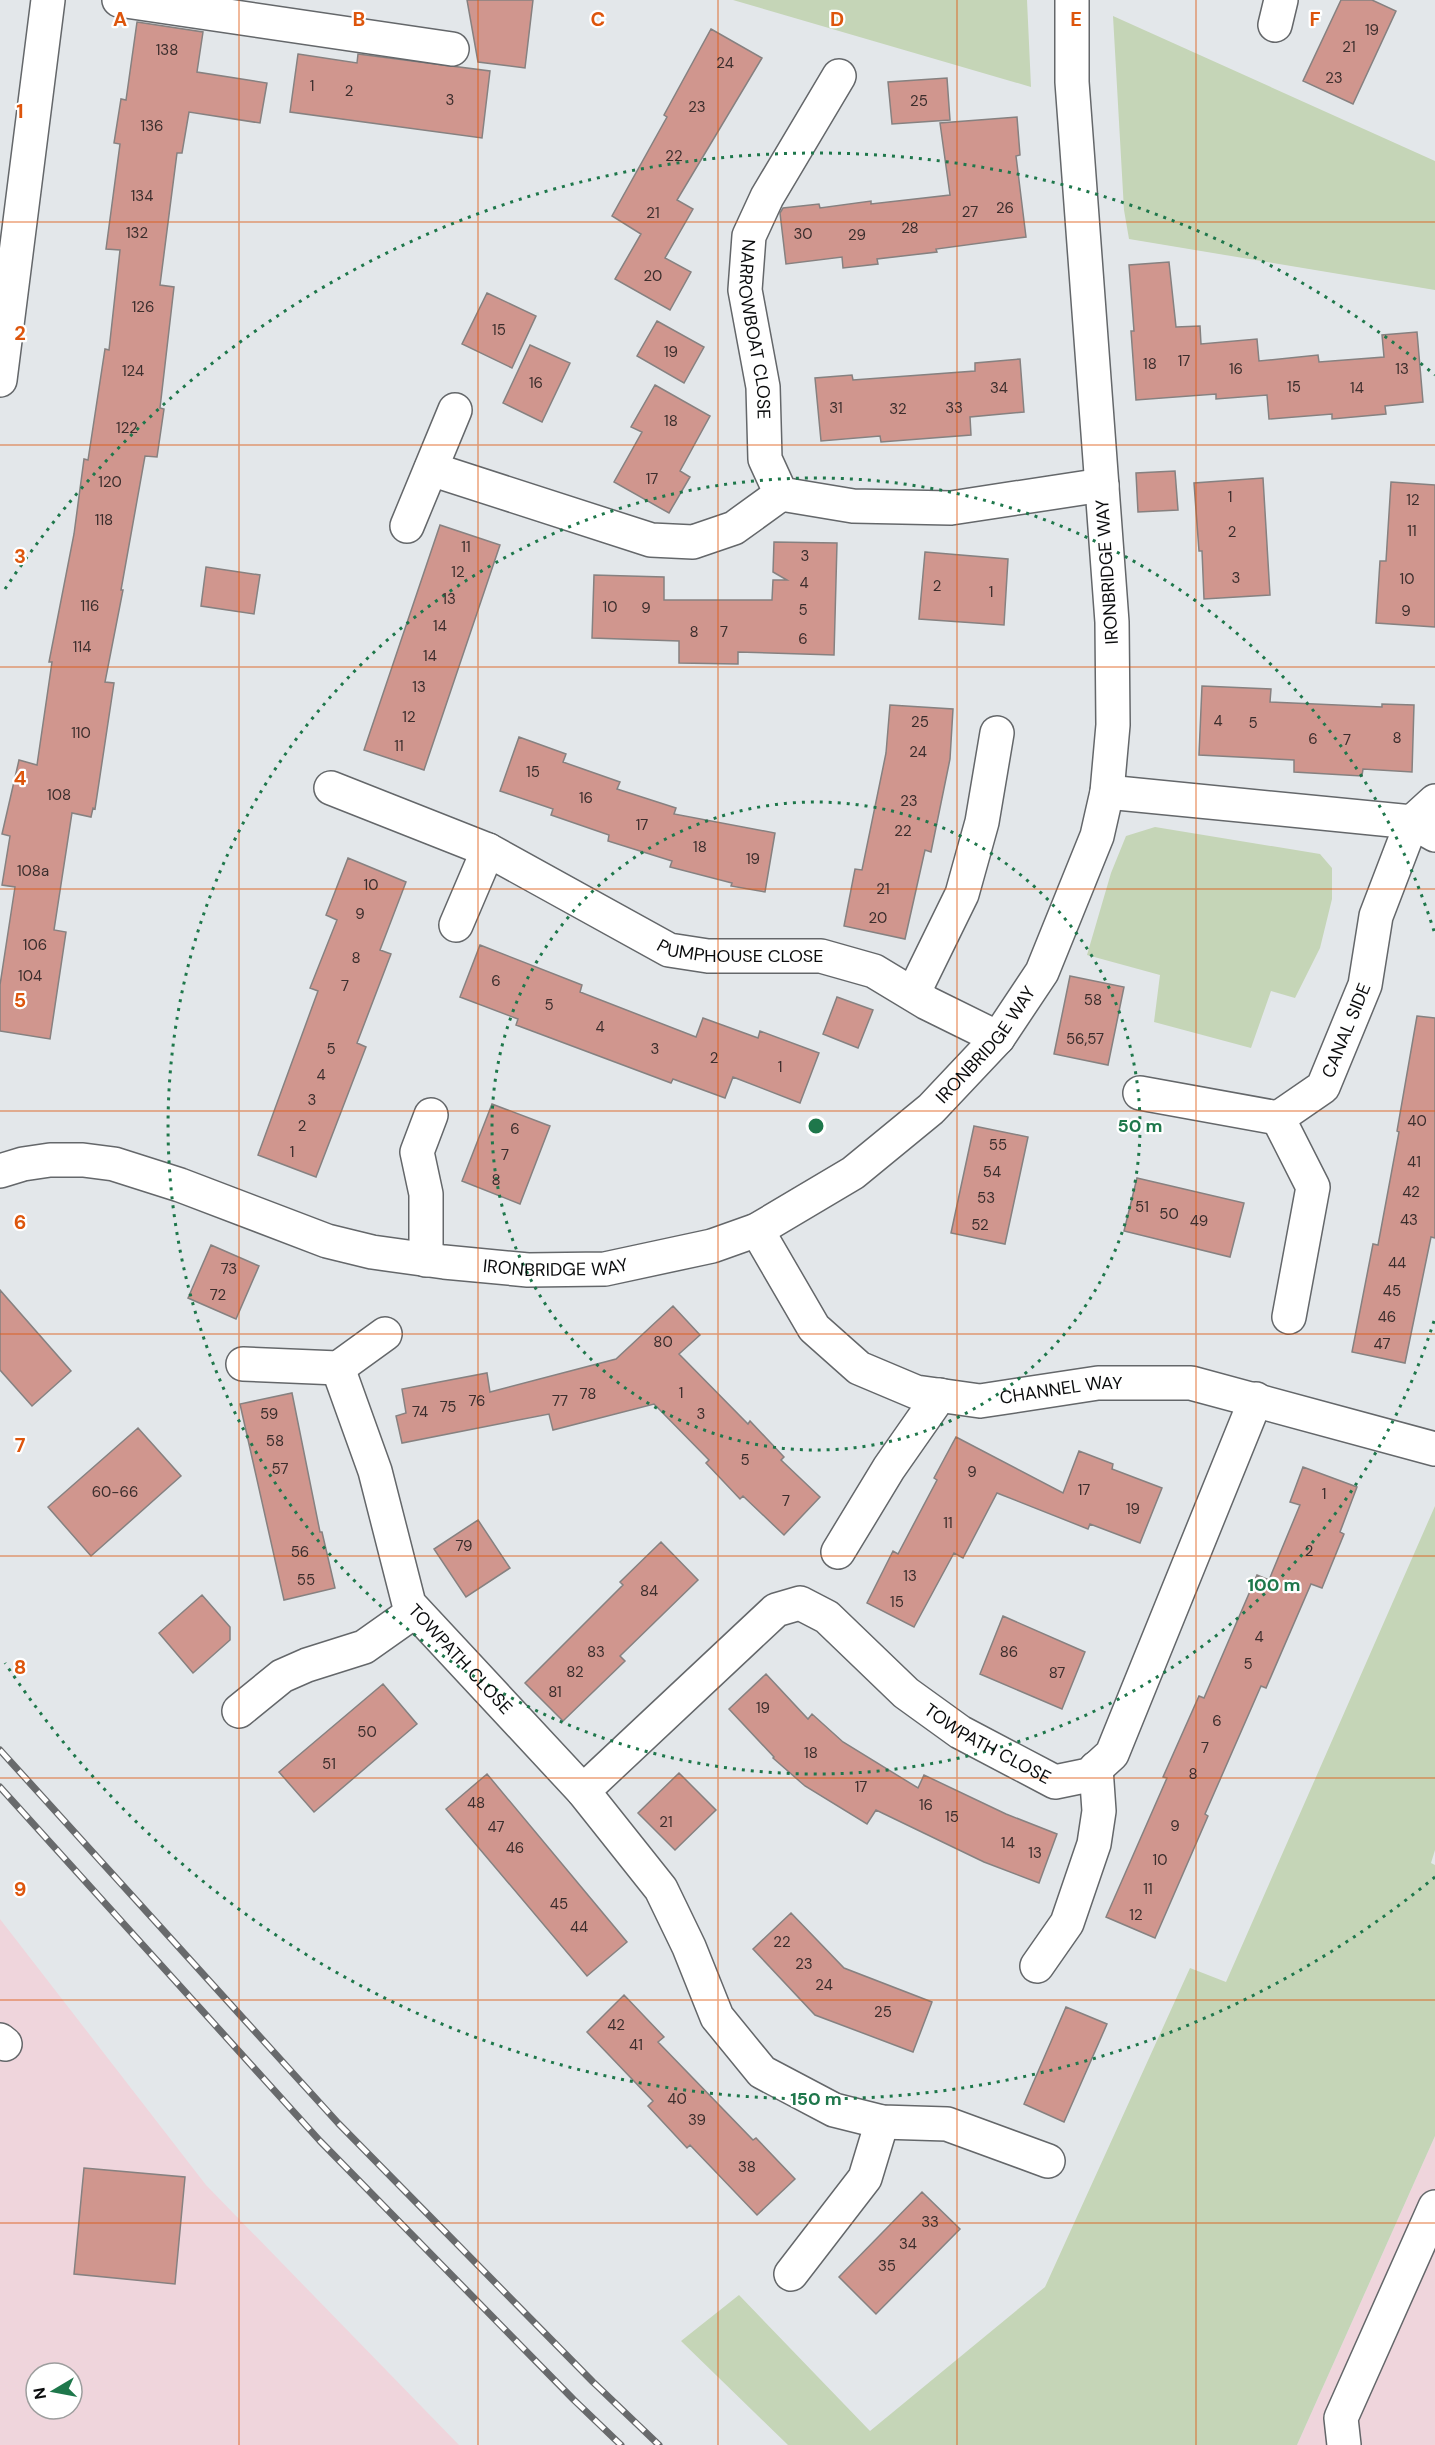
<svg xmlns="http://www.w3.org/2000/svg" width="1435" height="2445" viewBox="0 0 1435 2445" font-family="'DM Sans',sans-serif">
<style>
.industrial{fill:#efd5dc;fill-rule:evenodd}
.green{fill:#c5d5b7}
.building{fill:#d0968e;stroke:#868180;stroke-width:1.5}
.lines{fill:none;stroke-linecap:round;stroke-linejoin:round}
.minor-casing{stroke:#64676a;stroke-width:36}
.minor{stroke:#fff;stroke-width:33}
.rail-casing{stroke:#686a6c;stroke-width:7}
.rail{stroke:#fff;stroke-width:4.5;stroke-dasharray:14;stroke-linecap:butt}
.grid{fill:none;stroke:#dd550c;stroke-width:1.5;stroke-opacity:0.55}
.ring{fill:none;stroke:#1e774b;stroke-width:3;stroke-dasharray:3 6}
.labels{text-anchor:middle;stroke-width:4.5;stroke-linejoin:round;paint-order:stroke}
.number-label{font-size:15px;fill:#3c2e2d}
.street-label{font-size:18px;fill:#0b0c0d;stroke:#fff}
.grid-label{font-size:20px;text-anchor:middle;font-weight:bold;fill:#dd550c;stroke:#fff;stroke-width:4.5;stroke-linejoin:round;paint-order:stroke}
.centre{fill:#1e774b;stroke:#fff;stroke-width:3}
.ring-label{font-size:18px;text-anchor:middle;font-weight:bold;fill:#1e774b;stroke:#fff;stroke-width:4.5;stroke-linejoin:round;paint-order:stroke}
</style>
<rect width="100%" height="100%" fill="#e3e7ea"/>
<path class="industrial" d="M0,1919l206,266 253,260h-459zM36,2373h36v36h-36z
M1435,2136v309h-138z"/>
<path class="green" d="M733,0h294l4,87z
M1113,16l322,145v129l-306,-51 -5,-29z
M1155,827l165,27 12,14v31l-12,49 -25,50 -24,-7 -20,57 -97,-26 6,-47 -73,-20 24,-82 15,-37z
M1435,1506v344l-4,13 4,2v271l-138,309h-509l-107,-104 58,-46 131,136 175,-144 145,-319 36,14z"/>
<path class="building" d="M467,0h66l-8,68 -47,-6z
M1341,0h31l24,11 -43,93 -50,-23z
M137,22l66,10 -6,40 70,11 -7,40 -71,-11 -7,41h-5l-17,132 14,2 -14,121 4,1 -7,48 -12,-1 -24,134h2l-18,92 9,1 -19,126 -2,-1 -2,9 -19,-4 -18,117 12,2 -16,107 -50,-8v-46l15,-98 -13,-2 8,-49 -8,-2 17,-74 18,5 15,-103h-3l25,-128 10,-75 4,1 17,-111 4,1 11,-100 -14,-1 14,-105 -6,-1 7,-44 5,1z
M711,29l51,29 -85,142 16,9 -28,49 26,14 -21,38 -55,-31 26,-45 -29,-18 55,-99 -3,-2z
M298,54l59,9 1,-9 132,17 -8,67 -192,-26z
M947,78l3,42 -58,4 -4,-42z
M1017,117l3,38 -4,1 10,81 -90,12 1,3 -60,7 1,5 -35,4 -1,-11 -56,7 -6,-51 3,-5 36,-4 1,4 51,-7v3l79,-9 -10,-72z
M1169,262l7,65 24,-1 1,18 56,-5 2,22 59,-6 1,7 65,-5 -2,-22 35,-3 6,70 -38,4 1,8 -54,5v-5l-63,5 -2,-24 -51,4v-5l-80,6 -5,-69h3l-5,-66z
M487,293l49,23 -24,52 -50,-24z
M657,321l47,26 -20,36 -47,-27z
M530,345l40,18 -28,59 -39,-19z
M1020,359l4,53 -54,5 1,18 -90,7 -1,-6 -59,5 -6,-63 37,-3 1,5 122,-9v-8z
M655,385l55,31 -30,55 10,6 -21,36 -55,-31 28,-50 -11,-5z
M1175,471l3,39 -40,2 -2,-39z
M1263,478l7,117 -66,4 -2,-48h-3l-5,-68z
M1391,482l44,3v142l-59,-4 4,-62h6z
M440,525l60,20 -76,225 -60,-20z
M774,542l63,1 -3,112 -96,-3v12l-59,-1v-22l-87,-3 2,-63 70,2v23h108l1,-20h14l-14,-8z
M925,552l83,7 -4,66 -85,-6z
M206,567l54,8 -6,39 -53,-8z
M1202,686l69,3 -1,13 112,5v-3l32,1 -2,67 -49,-3 -1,7 -68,-4v-12l-95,-5z
M890,705l63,4 -3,50 -19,93 -6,-2 -20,89 -61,-13 11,-57 7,1 24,-117z
M519,737l47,17 -3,8 57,20 -3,7 59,19 -2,6 101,19 -10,59 -34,-6 1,-3 -62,-16 2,-6 -64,-20 1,-6 -58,-20 2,-6 -53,-18z
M348,858l58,24 -26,68 11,4 -34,89 9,4 -50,130 -58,-22 60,-164 -8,-3 27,-68 -11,-5z
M480,945l102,40 -2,7 116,45 7,-19 55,20 2,-7 59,22 -19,50 -67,-26 -8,21 -52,-19 -2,4 -155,-58 2,-6 -58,-22z
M1070,976l54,11 -16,78 -54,-11z
M837,997l36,13 -15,38 -35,-14z
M1417,1016l18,2v220l-4,-1 -26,126 -53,-11 21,-108 5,1 21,-113 -2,-1z
M492,1104l58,22 -30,78 -58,-23z
M974,1126l54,11 -23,107 -54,-11z
M1137,1178l107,25 -14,54 -106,-26z
M211,1245l48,21 -23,53 -48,-21z
M0,1290l71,81 -39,35 -32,-36z
M673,1306l27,29 -21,19 69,70 2,-3 34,36 -3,3 39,37 -36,38 -41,-39 -3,3 -34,-36 3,-3 -55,-56 -101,26 -4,-16 -147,29 -6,-27 10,-3 -4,-24 85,-16 3,19 126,-33z
M292,1393l28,139h2l13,56 -51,12 -44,-196z
M138,1428l43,48 -90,80 -43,-49z
M956,1437l107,56 16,-42 34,13 -1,5 50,19 -22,55 -50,-19 -2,5 -91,-36 -34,65 -9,-5 -40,74 -47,-24 26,-52 5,3 39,-74 -3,-2z
M1303,1467l54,20 -17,45 4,2 -22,54 -11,-4 -45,104 -5,-2 -56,128 3,2 -53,122 -49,-21 61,-139 -4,-1 36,-81 5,2 53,-123 12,5 31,-75 -10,-3z
M478,1520l32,48 -44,29 -32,-48z
M661,1542l37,38 -78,76 5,5 -62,60 -38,-38 98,-98 -3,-3z
M202,1595l28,32v13l-37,33 -34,-40z
M1003,1616l82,36 -23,57 -82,-35z
M766,1674l42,45 4,-5 31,28 75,46 6,-13 82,39 51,20 -18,49 -55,-21 -108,-52 -9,14 -62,-38 -32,-28 1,-1 -45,-48z
M383,1684l34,40 -103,88 -35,-40z
M679,1773l37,37 -41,40 -37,-37z
M487,1774l140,168 -40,34 -141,-167z
M791,1913l53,55 88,34 -19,50 -98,-37 -62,-66z
M624,1995l40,42 -6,5 95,98 3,-2 39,41 -38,36 -67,-70 -3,3 -39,-42 5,-5 -66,-69z
M1066,2007l41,17 -43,98 -40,-18z
M84,2168l101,9 -10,107 -101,-10z
M922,2192l38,37 -84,85 -37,-37z"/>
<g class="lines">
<g class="minor-casing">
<g id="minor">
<path d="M119,0l333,49"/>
<path d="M1275,25l6,-25"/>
<path id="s1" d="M839,76l-72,121 -18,39 -4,54 18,97 2,72 16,35 72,12 98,2 151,-23"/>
<path d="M0,380l48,-380"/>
<path d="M431,469l220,71 42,2 41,-14 47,-34"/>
<path d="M407,526l48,-116"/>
<path id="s2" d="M331,788l157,62 181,100 39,6h113l53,15 53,32 71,35"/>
<path d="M1107,792l305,30 23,-21"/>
<path d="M456,925l32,-75"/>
<path d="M913,994l49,-100 20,-72 15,-89"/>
<path id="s3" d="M1140,1093l138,25 45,-31 42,-102 11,-69 36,-94 23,13"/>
<path d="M1278,1118l35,69 -24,130"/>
<path id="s4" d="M0,1171l23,-7 27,-4h33l31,4 66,21 147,56 45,11 72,10 84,8 77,-1 107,-23 45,-16 96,-57 78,-64 67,-71 44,-66 55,-136 10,-44 6,-67 -1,-103 -40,-540v-82"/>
<path id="s5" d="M757,1230l57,98 45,40 57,24 64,9 118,-18h93l244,66"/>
<path d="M426,1260v-66l-9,-42 14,-37"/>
<path d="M243,1364l95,4 47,-34"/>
<path id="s6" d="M338,1368l37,103 34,133 174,187 78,98 28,58 28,70 45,55 72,38 48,12 65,2 101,37"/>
<path d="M838,1552l51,-84 51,-73"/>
<path d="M239,1711l43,-35 25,-11 57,-18 51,-36"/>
<path id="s7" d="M583,1791l193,-181 24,-7 27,14 79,76 54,39 95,50 34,-7 23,-21 144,-355"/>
<path d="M1037,1966l30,-43 27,-79 5,-33 -3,-43"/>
<path d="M0,2040l5,4"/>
<path d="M791,2274l74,-96 17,-56"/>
<path d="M1344,2445l-3,-27 94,-211"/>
</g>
</g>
<use href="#minor" class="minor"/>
<g class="rail-casing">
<path id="rail" d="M0,1750l338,373 255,259 66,63
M0,1787l320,354 254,259 47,45"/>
</g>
<use href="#rail" class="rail"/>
</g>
<path class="grid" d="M239,0v2445M478,0v2445M718,0v2445M957,0v2445M1196,0v2445M0,222h1435M0,445h1435M0,667h1435M0,889h1435M0,1111h1435M0,1334h1435M0,1556h1435M0,1778h1435M0,2000h1435M0,2223h1435"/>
<g class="ring">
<circle cx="816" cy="1126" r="324"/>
<path d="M1434 1321A648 648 0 1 1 1434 931"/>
<path d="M1435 1877A973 973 0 0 1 5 1663M5 589A973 973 0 0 1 1435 375"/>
</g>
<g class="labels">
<g class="number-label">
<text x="1372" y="35">19</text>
<text x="1349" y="52">21</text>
<text x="167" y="55">138</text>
<text x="725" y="68">24</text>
<text x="1334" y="83">23</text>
<text x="312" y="91">1</text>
<text x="349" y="96">2</text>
<text x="450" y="105">3</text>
<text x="919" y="106">25</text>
<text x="697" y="112">23</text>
<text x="152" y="131">136</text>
<text x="674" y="161">22</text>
<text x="142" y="201">134</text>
<text x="1005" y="213">26</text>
<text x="970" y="217">27</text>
<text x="653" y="218">21</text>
<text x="910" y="233">28</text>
<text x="137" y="238">132</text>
<text x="803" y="239">30</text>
<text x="857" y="240">29</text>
<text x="653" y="281">20</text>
<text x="143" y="312">126</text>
<text x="499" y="335">15</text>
<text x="671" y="357">19</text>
<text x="1184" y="366">17</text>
<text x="1150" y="369">18</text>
<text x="1236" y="374">16</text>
<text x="1402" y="374">13</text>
<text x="133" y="376">124</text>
<text x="536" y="388">16</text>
<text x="1294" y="392">15</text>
<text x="999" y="393">34</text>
<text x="1357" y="393">14</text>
<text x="836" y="413">31</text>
<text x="954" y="413">33</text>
<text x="898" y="414">32</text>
<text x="671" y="426">18</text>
<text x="127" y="433">122</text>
<text x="652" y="484">17</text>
<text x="110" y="487">120</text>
<text x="1230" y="502">1</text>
<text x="1413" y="505">12</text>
<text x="104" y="525">118</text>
<text x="1412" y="536">11</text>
<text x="1232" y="537">2</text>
<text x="466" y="552">11</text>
<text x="805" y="561">3</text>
<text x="458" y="577">12</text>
<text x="1236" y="583">3</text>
<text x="1407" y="584">10</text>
<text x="804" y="588">4</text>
<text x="937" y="591">2</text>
<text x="991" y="597">1</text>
<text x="449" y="604">13</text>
<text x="90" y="611">116</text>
<text x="610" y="612">10</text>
<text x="646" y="613">9</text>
<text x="803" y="615">5</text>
<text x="1406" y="616">9</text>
<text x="440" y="631">14</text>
<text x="694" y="637">8</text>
<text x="724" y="637">7</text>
<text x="803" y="644">6</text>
<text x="82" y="652">114</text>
<text x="430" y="661">14</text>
<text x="419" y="692">13</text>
<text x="409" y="722">12</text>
<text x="1218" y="726">4</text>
<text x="920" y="727">25</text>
<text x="1253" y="728">5</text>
<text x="81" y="738">110</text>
<text x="1397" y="743">8</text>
<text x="1313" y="744">6</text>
<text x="1347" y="745">7</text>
<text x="399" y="751">11</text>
<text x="918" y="757">24</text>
<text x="533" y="777">15</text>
<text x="59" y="800">108</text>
<text x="586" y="803">16</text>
<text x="909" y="806">23</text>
<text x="642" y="830">17</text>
<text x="903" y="836">22</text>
<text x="700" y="852">18</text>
<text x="753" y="864">19</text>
<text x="33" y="876">108a</text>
<text x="371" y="890">10</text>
<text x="883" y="894">21</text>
<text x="360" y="919">9</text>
<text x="878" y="923">20</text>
<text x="35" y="950">106</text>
<text x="356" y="963">8</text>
<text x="30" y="981">104</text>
<text x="496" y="986">6</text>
<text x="345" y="991">7</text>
<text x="1093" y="1005">58</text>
<text x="549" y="1010">5</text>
<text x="600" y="1032">4</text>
<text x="1085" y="1044">56,57</text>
<text x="331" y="1054">5</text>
<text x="655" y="1054">3</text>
<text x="714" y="1063">2</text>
<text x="780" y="1072">1</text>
<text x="321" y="1080">4</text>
<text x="312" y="1105">3</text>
<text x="1417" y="1126">40</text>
<text x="302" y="1131">2</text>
<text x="515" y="1134">6</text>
<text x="998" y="1150">55</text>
<text x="292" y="1157">1</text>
<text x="505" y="1160">7</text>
<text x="1414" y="1167">41</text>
<text x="992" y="1177">54</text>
<text x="496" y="1185">8</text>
<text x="1411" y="1197">42</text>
<text x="986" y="1203">53</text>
<text x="1142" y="1212">51</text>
<text x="1169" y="1219">50</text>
<text x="1409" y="1225">43</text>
<text x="1199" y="1226">49</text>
<text x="980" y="1230">52</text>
<text x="1397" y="1268">44</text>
<text x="229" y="1274">73</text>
<text x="1392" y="1296">45</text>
<text x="218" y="1300">72</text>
<text x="1387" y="1322">46</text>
<text x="663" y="1347">80</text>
<text x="1382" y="1349">47</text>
<text x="681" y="1398">1</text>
<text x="588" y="1399">78</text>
<text x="477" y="1406">76</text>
<text x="560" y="1406">77</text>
<text x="448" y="1412">75</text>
<text x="420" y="1417">74</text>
<text x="269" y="1419">59</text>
<text x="701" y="1419">3</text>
<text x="275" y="1446">58</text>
<text x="745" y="1465">5</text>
<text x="280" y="1474">57</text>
<text x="972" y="1477">9</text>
<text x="1084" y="1495">17</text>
<text x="115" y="1497">60-66</text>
<text x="1324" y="1499">1</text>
<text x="786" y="1506">7</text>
<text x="1133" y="1514">19</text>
<text x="948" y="1528">11</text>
<text x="464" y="1551">79</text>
<text x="1309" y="1556">2</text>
<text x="300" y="1557">56</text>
<text x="910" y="1581">13</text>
<text x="306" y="1585">55</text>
<text x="649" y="1596">84</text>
<text x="897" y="1607">15</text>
<text x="1259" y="1642">4</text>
<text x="596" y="1657">83</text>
<text x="1009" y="1657">86</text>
<text x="1248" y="1669">5</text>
<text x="575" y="1677">82</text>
<text x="1057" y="1678">87</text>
<text x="555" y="1697">81</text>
<text x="763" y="1713">19</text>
<text x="1217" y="1726">6</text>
<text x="367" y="1737">50</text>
<text x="1205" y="1753">7</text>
<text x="811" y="1758">18</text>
<text x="329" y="1769">51</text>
<text x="1193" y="1779">8</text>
<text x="861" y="1792">17</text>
<text x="476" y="1808">48</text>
<text x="926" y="1810">16</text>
<text x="952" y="1822">15</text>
<text x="666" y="1827">21</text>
<text x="1175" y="1831">9</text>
<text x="496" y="1832">47</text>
<text x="1008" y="1848">14</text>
<text x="515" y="1853">46</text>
<text x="1035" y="1858">13</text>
<text x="1160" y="1865">10</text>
<text x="1148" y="1894">11</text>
<text x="559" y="1909">45</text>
<text x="1136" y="1920">12</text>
<text x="579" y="1932">44</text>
<text x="782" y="1947">22</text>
<text x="804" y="1969">23</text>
<text x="824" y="1990">24</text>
<text x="883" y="2017">25</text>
<text x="616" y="2030">42</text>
<text x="636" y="2050">41</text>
<text x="677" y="2104">40</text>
<text x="697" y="2125">39</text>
<text x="747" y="2172">38</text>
<text x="930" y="2227">33</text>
<text x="908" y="2249">34</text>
<text x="887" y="2271">35</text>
</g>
<g class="street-label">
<text dy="6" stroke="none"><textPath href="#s1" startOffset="278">NARROWBOAT CLOSE</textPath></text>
<text transform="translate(1107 572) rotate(-94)" y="6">IRONBRIDGE WAY</text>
<text dy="6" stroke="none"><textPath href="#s2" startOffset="447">PUMPHOUSE CLOSE</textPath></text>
<text dy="6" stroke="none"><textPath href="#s3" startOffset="256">CANAL SIDE</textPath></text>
<text dy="6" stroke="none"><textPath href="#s4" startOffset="1077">IRONBRIDGE WAY</textPath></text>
<text dy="6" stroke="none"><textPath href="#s4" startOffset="573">IRONBRIDGE WAY</textPath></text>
<text dy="6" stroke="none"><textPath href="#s5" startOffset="382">CHANNEL WAY</textPath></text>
<text dy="6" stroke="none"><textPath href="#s6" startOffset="322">TOWPATH CLOSE</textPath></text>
<text dy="6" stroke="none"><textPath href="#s7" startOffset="526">TOWPATH CLOSE</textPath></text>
</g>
</g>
<g class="grid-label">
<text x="120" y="26">A</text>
<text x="359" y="26">B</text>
<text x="598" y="26">C</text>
<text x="837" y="26">D</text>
<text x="1076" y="26">E</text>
<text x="1315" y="26">F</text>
<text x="20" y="118">1</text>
<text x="20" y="340">2</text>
<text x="20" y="563">3</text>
<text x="20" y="785">4</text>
<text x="20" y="1007">5</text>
<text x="20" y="1229">6</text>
<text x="20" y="1452">7</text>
<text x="20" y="1674">8</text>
<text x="20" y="1896">9</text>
</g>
<circle cx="816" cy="1126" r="9" class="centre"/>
<g class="ring-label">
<text x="1140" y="1132">50 m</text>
<text x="1274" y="1591">100 m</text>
<text x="816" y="2105">150 m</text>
</g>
<g transform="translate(54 2391) rotate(260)"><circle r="28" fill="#ffffff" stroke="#9d9e9e" stroke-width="1.5"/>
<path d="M0-4.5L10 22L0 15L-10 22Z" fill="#1e774b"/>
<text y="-9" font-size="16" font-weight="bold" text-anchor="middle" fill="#0b0c0d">N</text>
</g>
</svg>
